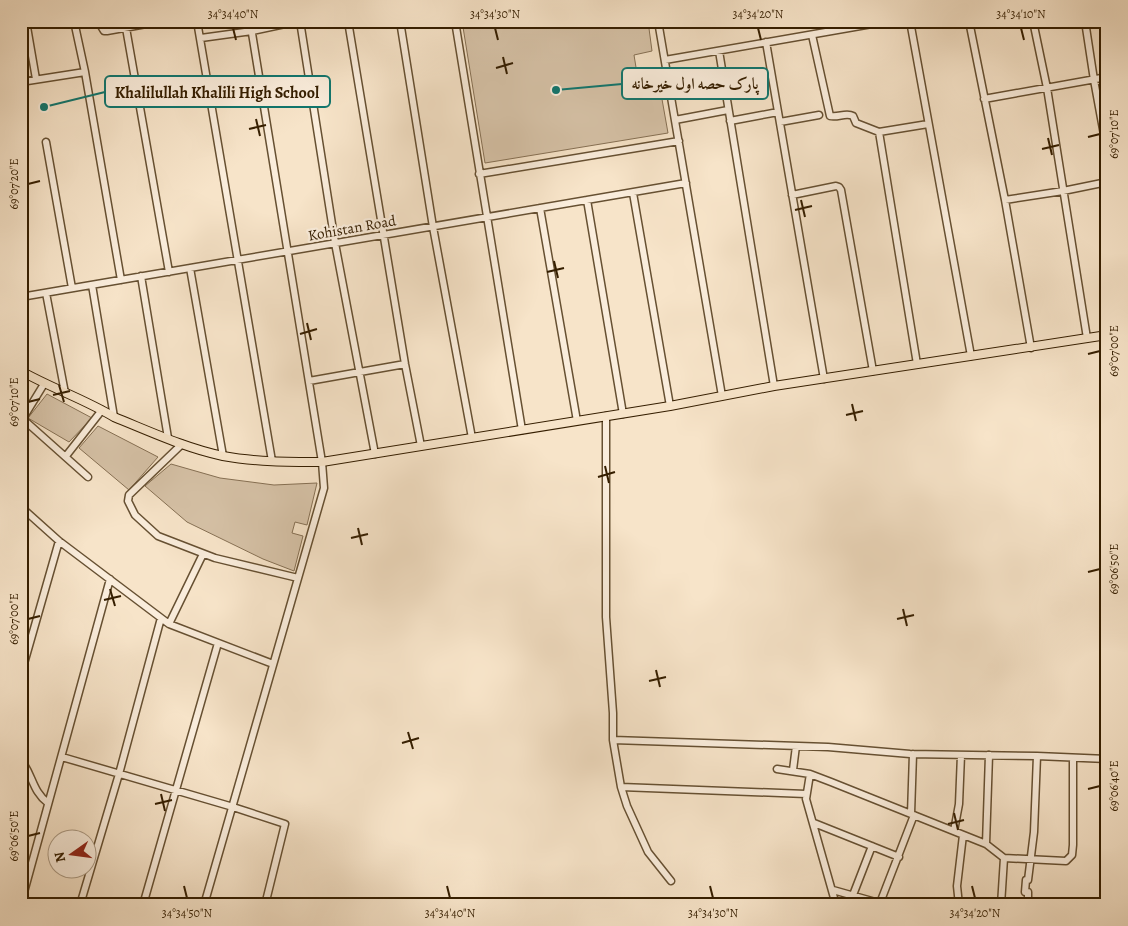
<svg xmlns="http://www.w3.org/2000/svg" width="1128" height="926" viewBox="0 0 1128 926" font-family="Alegreya,Amiri,serif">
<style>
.green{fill:#d6c2a7;stroke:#867054}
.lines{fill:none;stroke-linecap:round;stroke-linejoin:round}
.minor-casing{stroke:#665032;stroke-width:9}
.major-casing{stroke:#351e00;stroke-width:10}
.minor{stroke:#faeddc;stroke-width:6}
.major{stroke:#f7e4c9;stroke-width:8}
.ticks{fill:none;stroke:#351e00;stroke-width:2}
.labels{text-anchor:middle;stroke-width:4.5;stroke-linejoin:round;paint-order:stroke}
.street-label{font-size:15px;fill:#351e00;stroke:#faeddc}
.leader{fill:none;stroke:#0f766e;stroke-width:2}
.callout-dot{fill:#0f766e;stroke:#faeddc;stroke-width:2}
.callout{fill:#faeddc;stroke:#0f766e;stroke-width:2}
.callout-label{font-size:16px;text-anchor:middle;font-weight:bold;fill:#351e00}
.neatline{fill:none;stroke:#351e00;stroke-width:2}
.ticks-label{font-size:12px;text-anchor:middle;fill:#351e00}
</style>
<rect width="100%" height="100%" fill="#f7e4c9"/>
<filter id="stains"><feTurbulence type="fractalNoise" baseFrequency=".004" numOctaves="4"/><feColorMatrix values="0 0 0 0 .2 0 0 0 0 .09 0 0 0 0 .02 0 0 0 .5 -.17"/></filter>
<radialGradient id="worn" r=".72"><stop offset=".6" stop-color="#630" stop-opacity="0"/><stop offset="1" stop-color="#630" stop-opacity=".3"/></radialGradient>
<path class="green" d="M462,21h186l4,30 -18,4 6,37 20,-4 8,45 -183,30z
M47,394l45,24 -23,24 -41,-24z
M98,426l60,31 -29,33 -50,-42z
M171,464l49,14 54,7 43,-2 -10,42 -12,-3 -3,11 11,3 -9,35 -31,-12 -76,-37 -42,-36z"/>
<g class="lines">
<g class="minor-casing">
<path id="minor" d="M26,21l10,58
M74,21l11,51 36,208
M98,21l6,10h3l56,-10
M197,21l75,440
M300,21l35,222 40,211
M348,21l57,343 16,82
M400,21l33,206 39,211
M455,21l67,409
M658,21l64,375
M910,21l61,335
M969,21l36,179 26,148
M1033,21l14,67 40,250
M1085,21l9,59 13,71
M126,28l43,244
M812,35l18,81c8,2 16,-4 23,0l3,7 23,9 49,-8
M201,38l51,-7 47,-10
M766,42l58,337
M719,51l55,335
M665,60l224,-39
M21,82l64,-10
M984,99l123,-22
M675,120l53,-10
M730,121l48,-9
M780,122l39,-7
M879,132l38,232
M46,142l26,146
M479,174l200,-33
M633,193l37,213
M792,195l44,-9 3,1 2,3 32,181
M587,200l36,214
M1005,200l58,-9 44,-9
M540,208l37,213
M190,268l33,188
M141,276l27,162
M21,285l2,11
M92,285l22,132
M46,293l19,100
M21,297l665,-114
M309,381l96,-17
M44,384l-19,31 -1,5 64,57
M606,416v201l7,96v27l8,47 6,19 21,46 23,29
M182,444l-53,51 -1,6 7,14 23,21 57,22 83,20
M66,456l36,-46
M21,507l38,34 110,83 104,40
M169,624l34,-70
M21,674l38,-133
M613,740l215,7 82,7 127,2 70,3
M62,757l171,50 52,17 -20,81
M21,760c12,15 11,31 27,43
M777,769l33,5 21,8 155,62 18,14 62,3 6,-6 1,-10v-87
M793,770l3,-24
M810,774l-4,25 30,106
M621,787l185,7
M911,814l2,-60
M814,823l85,34
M954,831l5,-27 2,-49
M986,844l3,-89
M833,890l53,15
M853,895l19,-49
M21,903l89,-324
M880,903l34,-88
M80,905l39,-131 42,-156
M143,905l75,-262
M204,905l120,-417 -2,-26 -72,-441
M959,905l-2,-19 6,-51
M1001,905l3,-47
M1028,905v-13h-3l1,-12h2l6,-48 3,-76
M1102,905l5,-9"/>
</g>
<g class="major-casing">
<path id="major" d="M21,371c30,17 63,28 93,46 35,14 71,31 109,39 32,6 66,6 99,6l348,-56 104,-20 333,-51"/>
</g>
<use href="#minor" class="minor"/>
<use href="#major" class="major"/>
</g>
<path class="ticks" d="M233,28l3,12M495,28l3,12M758,28l3,12M1021,28l3,12M503,57l4,17M496,68l17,-5M256,119l4,17M249,129l17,-4M1088,137l12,-3M1048,138l4,17M1042,149l17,-4M28,184l12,-3M801,200l4,17M795,210l17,-4M554,261l4,17M547,272l17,-4M307,323l4,17M300,334l17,-5M1088,354l12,-3M59,385l5,17M53,395l17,-4M28,402l12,-3M852,404l4,17M846,415l17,-4M605,466l4,17M598,477l17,-5M358,528l4,17M351,538l17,-4M1088,572l12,-3M110,589l5,17M104,600l17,-4M903,609l4,17M28,619l12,-3M897,619l17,-4M656,670l4,17M649,681l17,-4M408,732l5,17M402,743l17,-5M1088,789l12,-3M161,794l4,17M155,804l17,-4M954,813l4,17M948,824l16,-4M28,836l12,-3M184,886l3,12M447,886l3,12M710,886l3,12M972,886l3,12"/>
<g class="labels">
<g class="street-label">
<text transform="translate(352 228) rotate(-10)" y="5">Kohistan Road</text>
</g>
</g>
<path class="leader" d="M556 90L622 84M44 107L105 92"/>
<g class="callout-dot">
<circle cx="556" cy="90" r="5"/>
<circle cx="44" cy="107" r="5"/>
</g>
<g class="callout">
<rect x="622" y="68" width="146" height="31" rx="5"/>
<rect x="105" y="76" width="225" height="31" rx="5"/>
</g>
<g class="callout-label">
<text x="695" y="89">پارک حصه اول خیرخانه</text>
<text x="217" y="98">Khalilullah Khalili High School</text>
</g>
<rect width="1128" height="926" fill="none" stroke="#f7e4c9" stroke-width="55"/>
<g transform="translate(72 854) rotate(256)"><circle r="24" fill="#faeddc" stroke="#ab9a84"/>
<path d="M0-4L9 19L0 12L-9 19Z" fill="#8f2418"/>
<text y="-8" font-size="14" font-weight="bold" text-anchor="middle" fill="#351e00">N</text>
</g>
<rect x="28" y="28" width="1072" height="870" class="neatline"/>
<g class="ticks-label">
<text x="233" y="18">34°34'40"N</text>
<text x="495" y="18">34°34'30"N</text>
<text x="758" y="18">34°34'20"N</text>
<text x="1021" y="18">34°34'10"N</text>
<text transform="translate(1114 134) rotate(-90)" y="4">69°07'10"E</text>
<text transform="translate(14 184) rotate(-90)" y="4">69°07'20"E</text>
<text transform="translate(1114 351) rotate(-90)" y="4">69°07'00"E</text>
<text transform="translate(14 402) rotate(-90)" y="4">69°07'10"E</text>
<text transform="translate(1114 569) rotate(-90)" y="4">69°06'50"E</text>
<text transform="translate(14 619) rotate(-90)" y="4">69°07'00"E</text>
<text transform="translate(1114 786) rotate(-90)" y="4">69°06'40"E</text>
<text transform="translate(14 836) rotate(-90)" y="4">69°06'50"E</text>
<text x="187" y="917">34°34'50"N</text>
<text x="450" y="917">34°34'40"N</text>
<text x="713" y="917">34°34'30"N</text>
<text x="975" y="917">34°34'20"N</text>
</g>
<rect width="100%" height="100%" filter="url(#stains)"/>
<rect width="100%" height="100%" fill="url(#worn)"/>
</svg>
